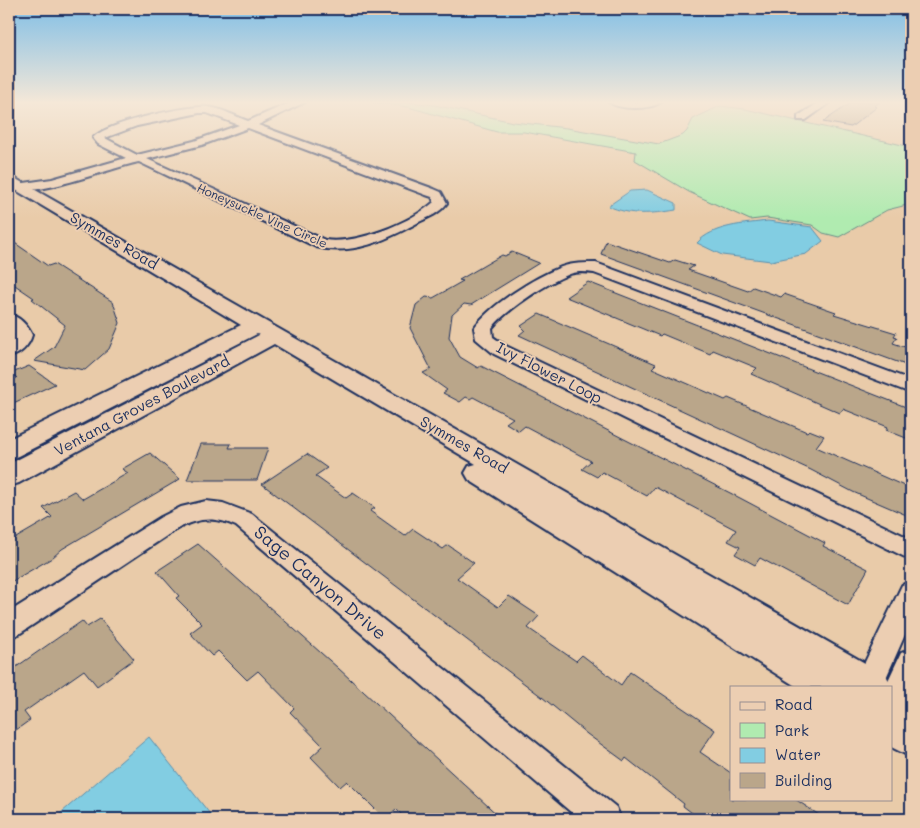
<svg xmlns="http://www.w3.org/2000/svg" width="920" height="828" viewBox="0 0 920 828" font-family="Mali,sans-serif">
<style>
.green{fill:#b0ebb0;stroke:#668d87}
.water{fill:#82cde2;stroke:#598ead}
.building{fill:#baa68a;stroke:#1b2f5e}
.lines{fill:none;stroke-linecap:round;stroke-linejoin:round}
.minor-casing{stroke:#1b2f5e;stroke-width:4}
.tertiary-casing{stroke:#1b2f5e;stroke-width:4}
.minor{fill:#ecceb2;fill-rule:evenodd}
.tertiary{fill:#ecceb2;fill-rule:evenodd}
.labels{text-anchor:middle;stroke-width:4;stroke-linejoin:round;paint-order:stroke}
.far-street-label{font-size:12px;fill:#1b2f5e;stroke:#ecceb2}
.street-label{font-size:15px;fill:#1b2f5e;stroke:#ecceb2}
.near-street-label{font-size:18px;fill:#1b2f5e;stroke:#ecceb2}
</style>
<rect width="100%" height="100%" fill="#e9cba9"/>
<filter id="ink" filterUnits="userSpaceOnUse"><feTurbulence type="fractalNoise" baseFrequency=".02" numOctaves="2"/><feDisplacementMap in="SourceGraphic" scale="10" xChannelSelector="R" yChannelSelector="G"/><feConvolveMatrix kernelMatrix="1 2 1 2 8 2 1 2 1" color-interpolation-filters="sRGB"/></filter>
<g filter="url(#ink)">
<path class="green" d="M370,102h39l25,3 79,17 54,6 92,16 24,-9 4,-4 6,-12 27,-13 25,3 166,38v57l-24,6 -48,27 -16,-4 -11,-8 -45,-7 -17,2 -61,-28 -54,-32 1,-8 -112,-20h-27l-89,-25z"/>
<path class="water" d="M647,190l29,13v7c-24,4 -45,6 -68,-4l22,-15z
M768,221l44,6 11,14 -17,13 -35,7 -49,-6 -25,-12c16,-18 48,-19 71,-22z
M149,737l65,82h-160z"/>
<path class="building" d="M852,102h28l-6,4 3,1 -26,20 -28,-5z
M9,239l39,27 6,-2 59,38 7,21 -11,26 -24,21 -51,-9 20,-14 11,-22 -33,-26 2,-1 -25,-17z
M606,241l64,22 5,-3 19,6 -6,4 60,21 5,-4 28,10 3,-3 52,18 -2,2 62,19 -2,3 3,1 -4,6 18,6v18l-310,-113z
M512,252l27,11 -68,42 -7,-1 -12,11 -3,22 11,20 18,11 3,-2 259,132 85,45 -2,3 45,23 -20,36 -88,-47 -5,7 -20,-11 5,-7 -12,-6 8,-11 -81,-43 -8,9 -45,-24 -5,5 -15,-8 9,-8 -66,-35 -6,5 -13,-8 7,-5 -40,-21 -3,2 -4,-2 -6,5 -17,-9 4,-3 -24,-17 8,-4 -21,-41 6,-23 10,-8 7,1 30,-17 -4,-1 43,-25 3,1z
M588,282l323,127v31l-25,-10 2,-3 -45,-18 -3,4 -89,-39 6,-6 -44,-18 -3,4 -48,-20 -2,2 -94,-39z
M539,314l117,50 -4,4 73,32 3,-2 79,34 2,-2 15,6 -8,11 95,42v28l-58,-25 -42,-22 -292,-135 6,-5 -4,-4z
M29,366l26,18 -46,21v-23l8,-4 -5,-5z
M201,444h30l-2,4h39l-11,32h-70z
M150,453l30,26 -118,70 -10,9 -43,25v-41l43,-25 -9,-9 31,-17 9,8 45,-26 -6,-4z
M307,454l20,14 -12,8 31,22 7,-5 22,15 -5,3 35,25 8,-7 30,20 5,-4 26,18 -17,15 41,29 11,-11 30,20 -11,12 48,33 6,-6 39,30 9,-13 85,58 -15,22 31,21v26h64l30,20h-125l-17,-13 1,-2 -58,-46 -2,3 -37,-27 -45,-37 -280,-213z
M198,544l140,124 164,151h-96l-10,-10 -11,10 -38,-38 -7,6 -29,-30 12,-11 -33,-34 4,-4 -36,-37 -11,9 -29,-29 -6,5 -22,-23 12,-9 -26,-26 3,-2 -22,-25z
M100,619l34,40 -37,27 -13,-16 -60,42 6,8 -21,15v-63l73,-51 5,6z"/>
<g class="lines">
<g class="minor-casing">
<path id="minor" d="M292,102h13l-47,23 176,64 7,3 6,11c-7,10 -18,14 -28,19 -33,18 -66,34 -103,25l-177,-85c-20,3 -112,39 -124,25l2,-3 35,-5 74,-21 -28,-14 -5,-6c13,-15 94,-33 115,-31 13,1 28,10 40,14zM199,113h8l32,12 -45,16 -57,14 -32,-17 32,-12zM248,128l178,67 6,2 2,5c-24,21 -78,43 -109,38l-178,-81 55,-14z
M609,102h52c-10,8 -42,8 -52,0z
M820,102h11l-25,18h-8v-4z
M596,263l315,117v13l-317,-120c-8,-1 -16,-2 -24,1 -23,9 -63,35 -78,54l1,9 13,9 405,193v21l-417,-206 -18,-15 -2,-11c16,-23 61,-51 87,-61 11,-4 23,-4 35,-4z
M9,314c11,3 18,11 23,21 -3,11 -12,20 -23,22v-14l5,-8 -5,-8z
M206,501l17,2 29,11 364,293 5,12h-42l-343,-293c-23,-10 -37,-8 -59,3l-158,105 -10,4v-26l152,-95 20,-10z
M911,582v39l-29,66h-29l49,-102z
M911,649v45l-9,23 -11,4v-34h-6l16,-34z"/>
</g>
<g class="tertiary-casing">
<path id="tertiary" d="M9,175l877,500 3,6 22,9v67l-20,-10v-60h-94l-328,-207 -4,-7 4,-7 7,-2 -202,-120 -255,139 -10,3v-22l250,-129 -2,-1 -239,122 -9,3v-20l232,-114 -232,-139z"/>
</g>
<use href="#minor" class="minor"/>
<use href="#tertiary" class="tertiary"/>
</g>
</g>
<linearGradient id="sky" x2="0" y2="1"><stop stop-color="#7fbee6"/><stop offset="0.47" stop-color="#f5e8d8"/><stop offset="1" stop-color="#f5e8d8" stop-opacity="0"/></linearGradient>
<rect width="920" height="218" fill="url(#sky)"/>
<g class="labels">
<g class="far-street-label">
<text transform="translate(262 216) rotate(24)" y="4">Honeysuckle Vine Circle</text>
</g>
<g class="street-label">
<text transform="translate(114 241) rotate(30)" y="5">Symmes Road</text>
<text transform="translate(549 373) rotate(27)" y="5">Ivy Flower Loop</text>
<text transform="translate(142 406) rotate(-28)" y="5">Ventana Groves Boulevard</text>
<text transform="translate(464 445) rotate(30)" y="5">Symmes Road</text>
</g>
<g class="near-street-label">
<text transform="translate(320 583) rotate(40)" y="6">Sage Canyon Drive</text>
</g>
</g>
<rect width="920" height="828" fill="none" stroke="#ecceb2" stroke-width="30"/>
<rect x="15" y="15" width="890" height="798" fill="none" stroke="#1b2f5e" stroke-width="2" filter="url(#ink)"/>
<rect x="730" y="686" width="162" height="115" fill="#ecceb2" stroke="#988e90"/>
<rect x="740" y="702" width="25" height="8" fill="#ecceb2" stroke="#988e90"/>
<text x="775" y="710" font-size="15" fill="#1b2f5e">Road</text>
<rect x="740" y="723" width="25" height="15" fill="#b0ebb0" stroke="#988e90"/>
<text x="775" y="736" font-size="15" fill="#1b2f5e">Park</text>
<rect x="740" y="748" width="25" height="15" fill="#82cde2" stroke="#988e90"/>
<text x="775" y="760" font-size="15" fill="#1b2f5e">Water</text>
<rect x="740" y="773" width="25" height="15" fill="#baa68a" stroke="#988e90"/>
<text x="775" y="786" font-size="15" fill="#1b2f5e">Building</text>
</svg>
